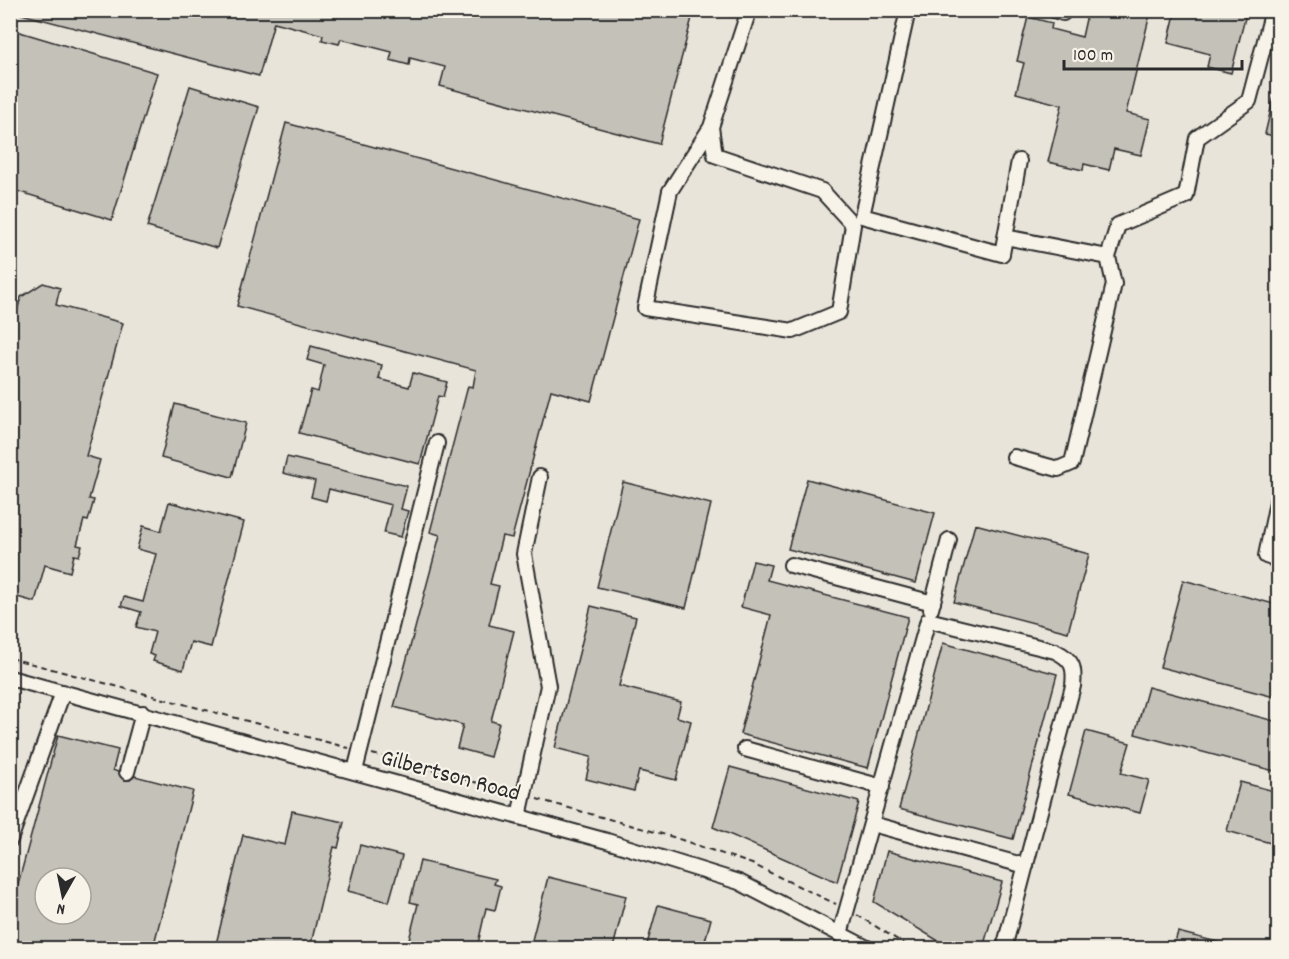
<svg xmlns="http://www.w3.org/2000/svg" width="1289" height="959" viewBox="0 0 1289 959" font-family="Dekko,sans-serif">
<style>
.built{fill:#e8e4da;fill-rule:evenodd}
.building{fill:#c4c1b9;stroke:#2b2b2b;stroke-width:1.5;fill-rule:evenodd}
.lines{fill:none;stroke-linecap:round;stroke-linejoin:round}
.minor-casing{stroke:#2b2b2b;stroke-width:18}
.path{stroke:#2b2b2b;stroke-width:2;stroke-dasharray:6 4.5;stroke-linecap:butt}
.minor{stroke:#f7f3e8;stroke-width:14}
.labels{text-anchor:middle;stroke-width:4.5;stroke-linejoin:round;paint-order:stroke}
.street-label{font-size:24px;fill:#2b2b2b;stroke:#f7f3e8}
</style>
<rect width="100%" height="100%" fill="#f7f3e8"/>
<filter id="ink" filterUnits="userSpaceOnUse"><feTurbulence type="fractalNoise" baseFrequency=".0167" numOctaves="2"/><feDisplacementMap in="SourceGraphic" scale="12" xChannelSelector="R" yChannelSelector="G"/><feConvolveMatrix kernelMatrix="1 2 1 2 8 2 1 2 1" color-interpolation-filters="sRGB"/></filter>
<g filter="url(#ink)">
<path class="built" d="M10,11h1268v937h-1267zM45,878h36v36h-36z"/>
<path class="building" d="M21,10h673l-35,134 -219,-58 5,-19 -35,-9 -1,7 -19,-5 2,-8 -51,-13 -2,5 -17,-4 1,-5 -49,-13 -15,54 -238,-62z
M1088,10h63l-25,103 24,6 -9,36 -27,-6 -5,21 -25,-6 -1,6 -35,-8 14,-57 -46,-12 8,-30 -7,-2 11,-44 24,6 -1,6 31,8z
M1176,10h71l-16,63 -24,-6 3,-13 -42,-11z
M10,29l147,44 -45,147 -102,-31z
M190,86l69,21 -42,141 -70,-21z
M1275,92h3v45l-13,-3z
M286,123l353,96 -48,182 -40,-11 -39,148 -10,-2 -12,48 9,2 -10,39 25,6 -23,90 8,2 -9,34 -33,-9 6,-23 -69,-18 46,-172 -10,-3 38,-146 5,1 3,-17 -239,-64z
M43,283l17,5 -4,17 67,18 -37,133 14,4 -11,39 5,1 -6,21 -4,-1 -7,25 5,1 -3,10 -5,-1 -4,17 -25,-7 -10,37 -25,-7v-259l11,-39z
M311,346l71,19 -3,14 30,8 4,-14 34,9 -4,15 -5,-1 -18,68 -121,-31 12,-43 7,2 6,-27 -17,-5z
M175,404l71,19 -14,54 -71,-19z
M287,457l120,29 -6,23 7,2 -7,26 -17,-4 7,-28 -62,-16 -3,12 -15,-4 4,-16 -32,-8z
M807,479l128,34 -19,70 -128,-34z
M623,482l88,22 -25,104 -89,-21z
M169,502l75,20 -33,125 -20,-5 -8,28 -30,-9 2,-5 -6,-2 6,-22 -19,-5 5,-15 -20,-6 3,-9 19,5 13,-48 -19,-5 6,-23 18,5z
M975,524l114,30 -21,78 -114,-30z
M753,561l18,4 -4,15 141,37 -40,151 -128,-34 31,-119 -30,-8z
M1183,580l95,25v93l-118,-31z
M591,606l45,11 -17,69 62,16 -4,15 14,4 -15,59 -37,-9 -5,20 -48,-12 5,-22 -36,-9z
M943,643l114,31 -44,165 -114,-30z
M1148,687l130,35v50l-143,-38z
M1086,731l44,12 -9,30 28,7 -9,33 -71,-19z
M58,735l60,15 -5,20 5,2 6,8h6l5,-4 58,15 -40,157h-143v-34zM45,878h36v36h-36z
M730,767l129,35 -22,80 -124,-55z
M1240,782l38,10v53l-51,-14z
M292,811l52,11 -6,26 -4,-1 -24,101h-95l28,-113 42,10z
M360,845l42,11 -13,46 -41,-11z
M887,851l115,31 -19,66h-33l-76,-46z
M420,861l76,18 -2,5 7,2 -6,24 -9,-2 -9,40h-70l11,-44 -8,-2z
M548,877l78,19 -13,52h-83z
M658,905l53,14 -8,29h-57z
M1178,932l51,13v3h-56z"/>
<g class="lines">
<g class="minor-casing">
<path id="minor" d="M908,10l-46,206 140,38 17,-93
M1054,10l9,3
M711,127l4,28 107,36 31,34 -14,87 -46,19 -148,-23 25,-117 41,-64 38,-117
M1005,237l103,20 10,-32 68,-29 11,-58 52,-37 24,-91
M1014,457l44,12 14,-6 42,-179 -6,-27
M1278,497l-12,59 12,4
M791,565l142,38
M931,609l18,-69
M10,678l597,163 132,41 128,66
M745,749l137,38
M355,771l82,-328
M127,772l16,-59
M519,816l29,-130 -24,-132 16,-77
M872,824l154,42
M10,840l53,-148
M840,934l88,-314 127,31c18,9 20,16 18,35l-69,262"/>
</g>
<path class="path" d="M10,658l339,90
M372,754l139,38
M537,799l136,38 79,27 84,40
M857,915l54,33"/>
<use href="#minor" class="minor"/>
</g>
</g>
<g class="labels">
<g class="street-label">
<text transform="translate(451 774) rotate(15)" y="8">Gilbertson Road</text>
</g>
</g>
<rect width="1289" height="959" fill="none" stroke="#f7f3e8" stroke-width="36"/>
<rect x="18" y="18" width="1253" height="923" fill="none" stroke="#2b2b2b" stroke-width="2" filter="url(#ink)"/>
<g transform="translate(63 896) rotate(189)"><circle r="28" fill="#f7f3e8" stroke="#a5a39c" stroke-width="1.5"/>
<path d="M0-4.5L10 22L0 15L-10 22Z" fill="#2b2b2b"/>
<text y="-9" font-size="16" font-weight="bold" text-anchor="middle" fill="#2b2b2b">N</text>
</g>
<path d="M1064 60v9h178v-9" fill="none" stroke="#2b2b2b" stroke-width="3"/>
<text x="1073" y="60" font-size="18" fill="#2b2b2b" stroke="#f7f3e8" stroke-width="4.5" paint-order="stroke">100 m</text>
</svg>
